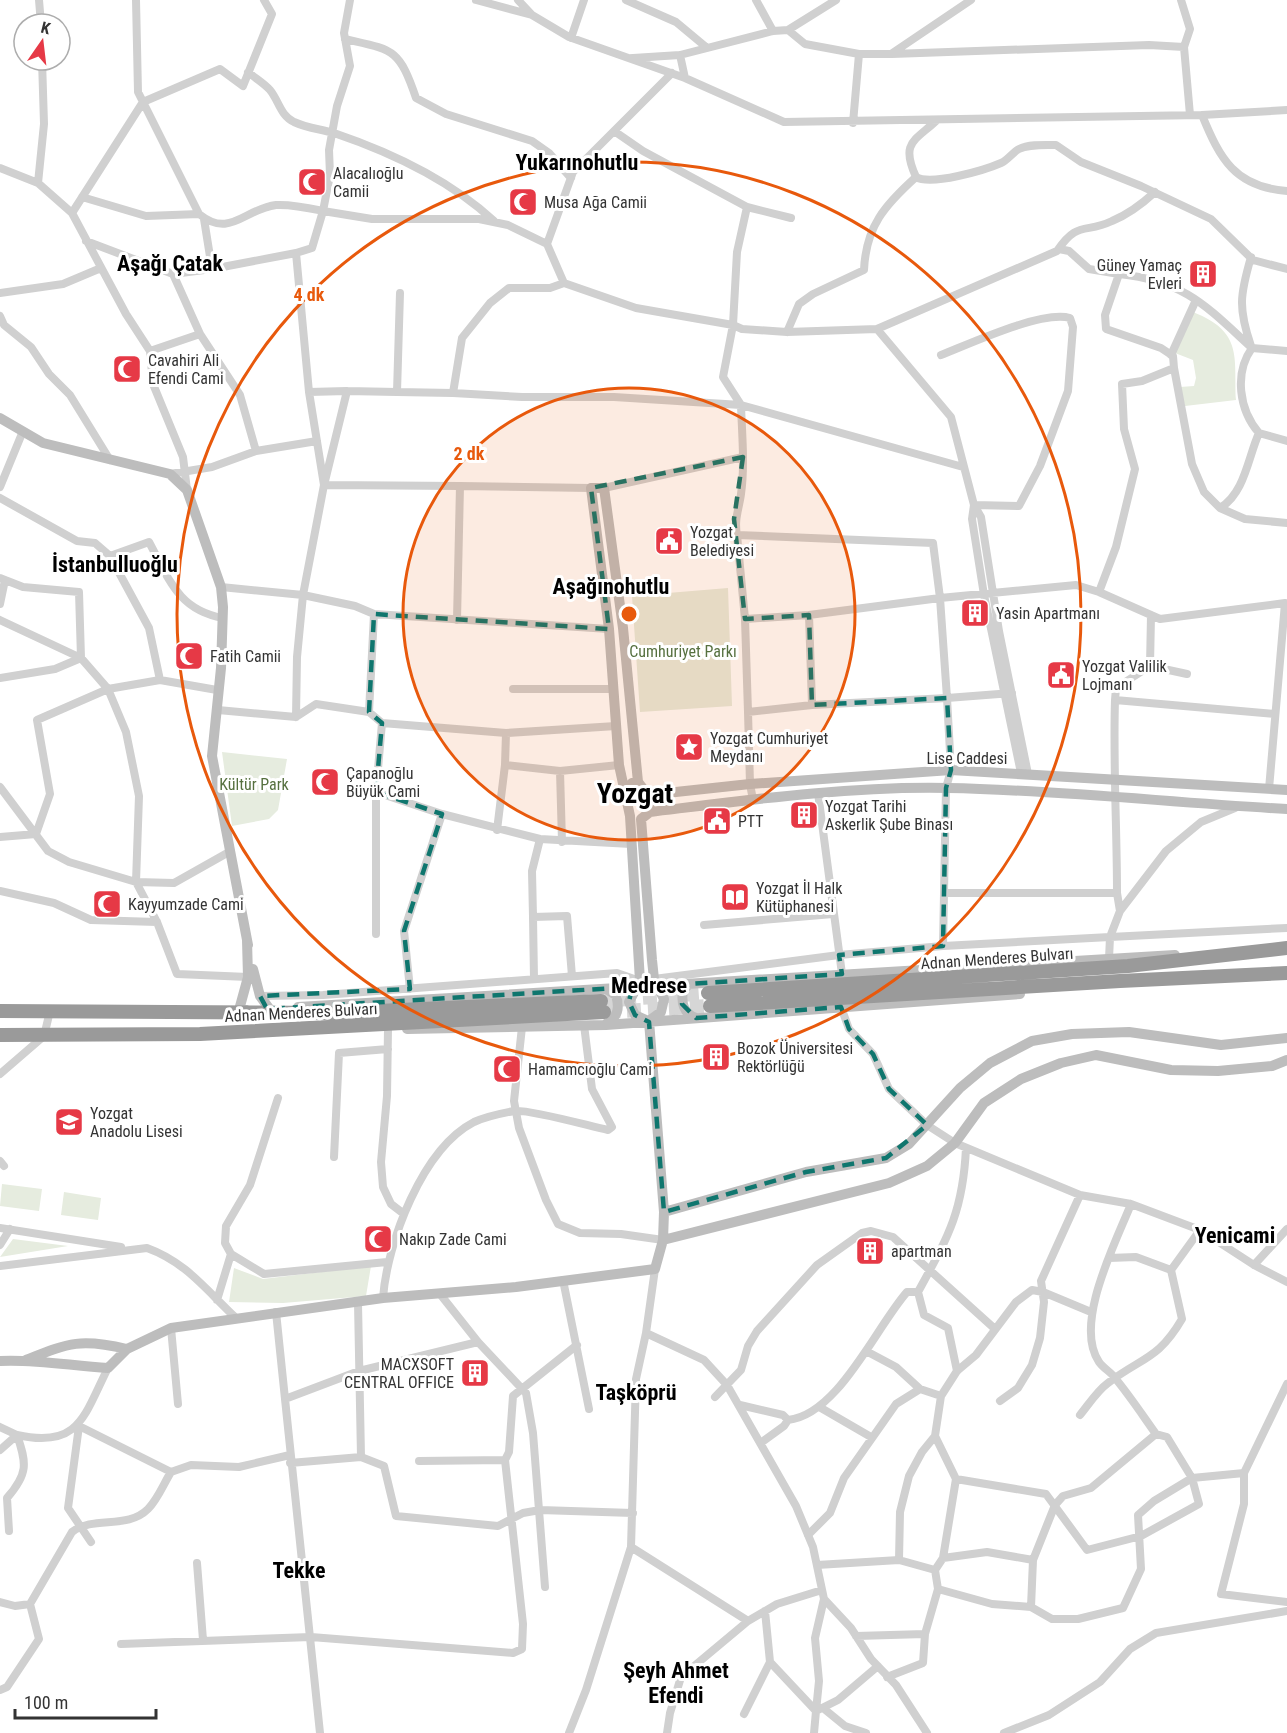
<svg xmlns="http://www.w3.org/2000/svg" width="1287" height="1733" viewBox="0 0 1287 1733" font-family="'Roboto Condensed',sans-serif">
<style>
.green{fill:#e6ecdf}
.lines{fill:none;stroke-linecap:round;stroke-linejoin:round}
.highway-tunnel{stroke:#d6d6d6;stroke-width:14;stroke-dasharray:14 7;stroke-linecap:butt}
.street{stroke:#d0d0d0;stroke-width:8}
.secondary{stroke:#bdbdbd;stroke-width:10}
.highway{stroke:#9a9a9a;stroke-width:14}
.marked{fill:none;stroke:#0f766e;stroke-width:4.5;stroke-dasharray:12 8;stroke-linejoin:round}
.ring{fill:none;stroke:#e8590c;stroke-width:3}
.labels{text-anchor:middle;stroke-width:6;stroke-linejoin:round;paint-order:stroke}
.poi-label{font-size:16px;fill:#333;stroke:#fff;text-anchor:start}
.park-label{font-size:16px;fill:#56703f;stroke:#fff}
.street-label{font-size:16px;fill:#333;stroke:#fff}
.district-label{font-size:22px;font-weight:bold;fill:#000;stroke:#fff}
.town-label{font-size:28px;font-weight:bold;fill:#000;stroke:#fff}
.centre{fill:#e8590c;stroke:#fff;stroke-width:3}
.ring-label{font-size:18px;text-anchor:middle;font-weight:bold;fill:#e8590c;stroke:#fff;stroke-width:6;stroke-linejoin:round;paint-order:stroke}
</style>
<rect width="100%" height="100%" fill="#fff"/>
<path class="green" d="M1193,312c50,20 41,44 43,88l-51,6 -5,-19 14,-1 2,-8 -3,-18 -18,-7z
M728,588l4,118 -92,6 -8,-116z
M222,752l65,7 -9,51 -9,9 -37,7z
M2,1184l40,5 -3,22 -39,-5z
M64,1192l37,6 -3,22 -37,-5z
M13,1239l55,7 -68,11z
M371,1266l-5,30 -83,7 -54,-1 5,-34 29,11z"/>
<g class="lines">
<path class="highway-tunnel" d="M601,1001l107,-8
M606,1012l104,-6"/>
<path class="street" d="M39,0l2,24
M136,0l2,92 5,10 77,-33 23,17 29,-72 -8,-14
M350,0l-6,33 6,33 -13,40 -8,44 1,25 -7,36 49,8h107l29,6 39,19
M476,0l56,15
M518,0l14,15 37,22 116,41
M626,0l50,22 30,25
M756,0l17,31
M1181,0l9,29 -6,18
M788,30l48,-30
M571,38l13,-38
M345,39c48,11 54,9 71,59l30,16 86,27 17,12 22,25
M892,54l257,-9 35,2 6,68
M680,55l5,23 99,44 418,-7
M633,58l47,-3 93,-24 15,-1 17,14 54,10h32l80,-54
M248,72c7,6 16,11 22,18 9,11 10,25 24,32 13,6 26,7 40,11 56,19 116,47 160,88
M1287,110l-85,5c18,44 33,72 85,76
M853,123l6,-69
M614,131l29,20 104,56 -10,45 -4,73 9,4 45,3 90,-3 180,-78c21,-31 28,-17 55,-30 17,-7 30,-17 43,-29
M0,168l38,15 6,-59 -2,-64
M916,177c15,9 69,-7 85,-14 7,-3 12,-11 18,-14 10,-5 26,-4 37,-4l25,17 60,24 70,33 42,41 34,9
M38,183l34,30 71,-111 56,112c31,25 45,-5 77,-9 15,-1 33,3 47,6l-11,37 -16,5 13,139 15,93
M82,197l64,19 53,-2
M747,207l44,11
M72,213l54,101 24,37 3,33 30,73 4,33
M204,219l8,50
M86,241l87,33 39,-5 84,-16
M1251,257c-11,38 -13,51 0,89
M173,274l27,60 40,61 16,56
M1119,274c66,7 87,32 133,74
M564,283l72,25 97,17 -10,52 18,28 -127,-8h-92l-69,-4 9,-55 28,-35 19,-15h41z
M564,283l-17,-39 26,-72 99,-99
M0,293l63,-9 38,-16
M400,293l-3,99 56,1
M0,316l4,9 27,22 18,27 21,21 40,65
M877,329l74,88 23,88 45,1 21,-40 28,-75 5,-64 -3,-9c-28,-8 -101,26 -129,37
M787,332l12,-28 14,-10 51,-24c2,-44 21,-65 52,-93 -16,-35 -1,-36 21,-57
M150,351l50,-17
M1171,355l25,-55
M1174,368l18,96 12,28 16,16
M309,392l38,-1
M1259,433c-20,-23 -25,-60 -7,-85l35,3
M1287,441l-28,-8c-11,24 -14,60 -39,75l25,11 42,4
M963,467l-222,-62c1,30 4,60 0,89 -2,15 -7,25 -4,41l196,8 7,55 136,-13 23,7 17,-45 19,-78 -11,-40 -2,-45 20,-3 32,-13 -1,-12 -12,-8 -55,-19 -1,-14 14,-41 -30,-5 -20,-18 -10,-2
M170,474l42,-7 44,-16 61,-10
M325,481l22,-90 50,1
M460,486l131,2
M0,487l23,-56
M604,488l139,-31
M0,498l77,43 18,2 15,13 39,72 11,52 -52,9 18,43 13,64 -3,86 38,1 55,-31
M974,505l7,12 18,114 29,143
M974,505l-2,14 12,76 37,178
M737,535l8,84 64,-4 3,90
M110,556l39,-14c20,37 29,68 74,76
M0,578l23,9 56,5 2,66 -81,-38
M221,587l82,8 21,-110 136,1 -3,134
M1099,592l61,27 125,-16 -16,186
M0,604l5,-24
M374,614l235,15
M809,615l131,-17 7,100 65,-5
M745,619l3,93 64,-7 135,-7 4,72 -5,18 -2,105
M1150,666l37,8
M0,678l55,-9 26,-11 27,31 -71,31 13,74 -14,40 -36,3
M160,680l57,10
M513,689h101
M1115,700l1,-12 34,-22 1,-51
M218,710l78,7 1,-60 6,-62 52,11 19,8 -5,98 -53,-8 -20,13
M369,712l13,11
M748,712l2,72 3,16
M505,765l55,6 2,71
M560,771l59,-6
M0,787l48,64 21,11 67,20 21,40 20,52 71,3
M818,793l24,181
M442,814l98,25 91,5
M497,830l8,-65 1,-32
M0,891l54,12 37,17 66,2
M1117,893c0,-65 -4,-128 -2,-193l160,14
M1120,911l-10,26 177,-9
M533,917l-1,-46 8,-32
M704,925l129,-11
M376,934v-142
M943,946l167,-9 -1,22
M534,979l-1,-62 34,-1 5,60
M654,979l185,-24 104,-9 1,-53h173l3,18 46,-60 35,-29 34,-14
M410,989l-6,-58 38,-117 -66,-22 6,-69 124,10 110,-7
M260,996l63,-1 294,-22 23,8
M841,1007l8,22 24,25 16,35 38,36 28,18 125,52 51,9 69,26 54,35 33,17
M522,1027l-8,74 5,27 27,72 12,24 22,9 41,1 42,6
M388,1029l-1,67 -6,66 2,25 8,17 13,10
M0,1074l44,-38 6,-25
M334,1157l5,-104 49,-4
M0,1161l4,5
M0,1228l121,19
M0,1245l10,-16
M231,1254l33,20 123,-12
M1109,1258l27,-1 35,13
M1254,1265l33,-36
M0,1266l147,-18c39,14 59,42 89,70
M563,1280l26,129
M440,1294l38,48 48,51 7,40 12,154
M383,1298c4,-55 39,-149 91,-176 11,-5 29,-9 40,-11 15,-2 75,15 94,19l4,-3 -20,-38 -8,-64
M217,1300l14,-46 -6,-11 1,-17 24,-41 28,-87
M358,1303l3,154
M276,1312l9,87 74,-28 119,-29
M171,1328l7,76
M646,1333l9,-64
M866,1351l30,16 24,22 21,7
M957,1371l-9,-43 -24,-13 -6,-23c30,-55 45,-80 48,-144
M1287,1384l-43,89v31l-23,90 66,8
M715,1397l26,-27 7,-24 9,-15 60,-66 45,-32 9,-2 22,6 102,92
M285,1399l35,334
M1000,1401l18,-13 14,-23 8,-27 4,-36 -3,-21 39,-86
M740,1405l43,10 5,5c50,-5 88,-93 119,-128h11
M821,1408l50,29
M1080,1415c9,-11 17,-24 28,-32 34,-26 50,-23 74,-64l-11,-49 29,-40
M0,1427l17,8 -17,15
M17,1435c63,14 67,-20 91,-67
M762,1442l22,-16 4,-6
M419,1461l86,-1
M290,1463l71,-6 23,9 12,50 102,10 25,-13 17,-3 93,3
M171,1472l20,-7 48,2 51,-12
M956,1479l90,15 41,56 54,-14 58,-32 -7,-26 -25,-41 -11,-3c-13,-18 -26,-38 -41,-56 -4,-6 -12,-10 -16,-16 -26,-38 17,-120 32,-158
M9,1531l-2,-33c21,-24 20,-34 10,-63
M808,1535l22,-22 14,-35 52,-74 24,-15
M631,1547l5,-168 10,-46 58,27 23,25 69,121 17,41 11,52 27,29 20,31 25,26 31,48
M943,1558l44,-6 46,8
M899,1560l1,-48 9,-36 13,-24 13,-16 6,-40 16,-25 19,-16 40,-53 16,-12 11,2 48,20
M197,1563l6,77
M817,1565l82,-5 36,10
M938,1589l54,15 39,3 21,12h26l45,-11 18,-39 -3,-54 16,-14 38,-23 52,-5
M0,1602l15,4 15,-2
M1031,1607l2,-47 22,-55 8,-9 28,-8 65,-54
M765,1611l5,51 46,49
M748,1621l29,-17 45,-14
M856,1636l69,-2
M121,1644l190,-7 202,16 9,-4 1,-25 -18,-164 4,-8 4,-56 64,-51
M887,1677l36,-14 2,-29 13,-45 -3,-19 8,-12 13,-79 -21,-43
M0,1690l7,-3 32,-48 -9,-35 42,-72c22,-17 55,-2 76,-23 10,-10 16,-26 23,-37l-92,-46 -11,82 23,34
M823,1708l22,18 21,7
M816,1711l3,-30 -4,-43 9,-39
M744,1714l26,-52
M569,1733l17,-43 45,-143 117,74 -67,56 -11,36 -3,20
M814,1733l2,-22 22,-11 40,-34
M1004,1733l45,-18 51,-33 30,-33 26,-16 131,-22"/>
<path class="secondary" d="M0,418l43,25 127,31 17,16 34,97 2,20 -2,61 -9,88 36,189
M638,782l-15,-154 -19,-140h-13l18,141 10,136 11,51 10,165 -11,21 6,13 11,5
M632,783l6,-1 10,13 2,17 -9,7 11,141 2,19 10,20 -3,13 -11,8
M648,795l102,-11 201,-14 336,20
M650,812c98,-12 198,-26 298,-24 113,2 226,15 339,21
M253,969l7,27 11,15
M689,984l-6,6c-2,13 0,23 13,28
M606,989l10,6c4,14 2,21 -10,29
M298,1007l877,-52
M246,1010h-7l9,-33 -1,-37
M407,1029l199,-4 414,-31
M664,1212l142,-40 80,-14 23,-14 51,-56 30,-25 42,-22 40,-7 57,-2 92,13 66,-7
M663,1240l226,-57 38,-17 28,-23 29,-40 37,-24 40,-16 35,-8 75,15 47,1 54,-5 15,-6
M26,1360c43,-17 54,-22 101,-11
M0,1361c36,-2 72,5 108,7l19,-19 44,-21 212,-30 133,-11 139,-18 8,-29 1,-28 -15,-191"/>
<path class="highway" d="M708,993l420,-27 159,-18
M710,1006l410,-25 167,-8
M0,1011l334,2 267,-12
M0,1035l200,-1 404,-22"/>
</g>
<path class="marked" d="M743,457l-9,62 11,100 64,-4 3,90 135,-7 4,72 -5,18 -3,158 -104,9 3,19 -153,10 -6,6 -1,14 14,14 145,-11 8,22 24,25 16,35 38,36 -41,33 -80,14 -142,40 -15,-190 -14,-7 -6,-13 3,-15 -365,22 -7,-13 150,-7 -6,-58 38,-117 -66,-22 6,-69 -13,-11 5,-98 235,15 -18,-141z"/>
<circle cx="629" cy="614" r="226" fill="#e8590c" fill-opacity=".12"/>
<g class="ring">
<circle cx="629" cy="614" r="226"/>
<circle cx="629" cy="614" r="452"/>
</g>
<defs>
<g id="mosque-square" transform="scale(1.5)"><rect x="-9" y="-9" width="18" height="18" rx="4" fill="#e63946" stroke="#fff"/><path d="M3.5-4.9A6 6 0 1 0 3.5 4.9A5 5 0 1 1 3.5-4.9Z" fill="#fff"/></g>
<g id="building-square" transform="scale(1.5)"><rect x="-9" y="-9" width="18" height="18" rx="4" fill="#e63946" stroke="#fff"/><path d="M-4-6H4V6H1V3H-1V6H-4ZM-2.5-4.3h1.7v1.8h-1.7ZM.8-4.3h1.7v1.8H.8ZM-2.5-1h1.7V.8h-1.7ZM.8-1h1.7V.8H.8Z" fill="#fff"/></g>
<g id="civic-square" transform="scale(1.5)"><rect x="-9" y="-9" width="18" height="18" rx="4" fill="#e63946" stroke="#fff"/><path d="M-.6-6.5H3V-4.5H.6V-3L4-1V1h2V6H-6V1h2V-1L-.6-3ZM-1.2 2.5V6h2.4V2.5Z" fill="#fff"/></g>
<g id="sight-square" transform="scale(1.5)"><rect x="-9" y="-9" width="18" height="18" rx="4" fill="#e63946" stroke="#fff"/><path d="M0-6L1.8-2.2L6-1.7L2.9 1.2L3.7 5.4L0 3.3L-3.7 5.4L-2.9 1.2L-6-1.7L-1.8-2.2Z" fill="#fff"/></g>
<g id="library-square" transform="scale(1.5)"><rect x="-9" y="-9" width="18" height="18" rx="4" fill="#e63946" stroke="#fff"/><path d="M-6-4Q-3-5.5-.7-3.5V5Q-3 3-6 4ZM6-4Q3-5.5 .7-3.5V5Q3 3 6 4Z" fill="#fff"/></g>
<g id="school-square" transform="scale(1.5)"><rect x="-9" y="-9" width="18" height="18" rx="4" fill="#e63946" stroke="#fff"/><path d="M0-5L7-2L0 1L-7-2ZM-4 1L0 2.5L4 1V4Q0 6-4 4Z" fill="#fff"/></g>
</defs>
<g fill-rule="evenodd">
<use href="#mosque-square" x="312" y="182"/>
<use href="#mosque-square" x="523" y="202"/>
<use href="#building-square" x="1203" y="274"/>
<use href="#mosque-square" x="127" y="369"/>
<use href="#civic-square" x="669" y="541"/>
<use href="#building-square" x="975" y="613"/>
<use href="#mosque-square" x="189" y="656"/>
<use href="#civic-square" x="1061" y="675"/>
<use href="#sight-square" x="689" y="747"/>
<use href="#mosque-square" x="325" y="782"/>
<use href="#building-square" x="804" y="815"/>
<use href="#civic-square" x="717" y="821"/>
<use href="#library-square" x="735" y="897"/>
<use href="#mosque-square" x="107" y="904"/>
<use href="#building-square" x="716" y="1057"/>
<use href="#mosque-square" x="507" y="1069"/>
<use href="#school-square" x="69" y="1122"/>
<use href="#mosque-square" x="378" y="1239"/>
<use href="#building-square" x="870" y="1251"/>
<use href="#building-square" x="475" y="1373"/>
</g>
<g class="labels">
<g class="poi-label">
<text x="333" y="179">Alacalıoğlu<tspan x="333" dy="18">Camii</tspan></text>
<text x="544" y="208">Musa Ağa Camii</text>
<text x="1182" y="271" text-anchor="end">Güney Yamaç<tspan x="1182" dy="18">Evleri</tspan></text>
<text x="148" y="366">Cavahiri Ali<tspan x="148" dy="18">Efendi Cami</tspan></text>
<text x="690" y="538">Yozgat<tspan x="690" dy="18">Belediyesi</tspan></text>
<text x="996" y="619">Yasin Apartmanı</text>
<text x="210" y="662">Fatih Camii</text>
<text x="1082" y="672">Yozgat Valilik<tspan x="1082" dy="18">Lojmanı</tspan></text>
<text x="710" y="744">Yozgat Cumhuriyet<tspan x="710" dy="18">Meydanı</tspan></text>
<text x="346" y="779">Çapanoğlu<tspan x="346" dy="18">Büyük Cami</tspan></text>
<text x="825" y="812">Yozgat Tarihi<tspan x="825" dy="18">Askerlik Şube Binası</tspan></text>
<text x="738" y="827">PTT</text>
<text x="756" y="894">Yozgat İl Halk<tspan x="756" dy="18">Kütüphanesi</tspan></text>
<text x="128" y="910">Kayyumzade Cami</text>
<text x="737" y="1054">Bozok Üniversitesi<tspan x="737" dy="18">Rektörlüğü</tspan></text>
<text x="528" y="1075">Hamamcıoğlu Cami</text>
<text x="90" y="1119">Yozgat<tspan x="90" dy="18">Anadolu Lisesi</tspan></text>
<text x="399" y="1245">Nakıp Zade Cami</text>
<text x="891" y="1257">apartman</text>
<text x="454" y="1370" text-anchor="end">MACXSOFT<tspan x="454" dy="18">CENTRAL OFFICE</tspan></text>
</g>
<g class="park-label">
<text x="683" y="657">Cumhuriyet Parkı</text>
<text x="254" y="790">Kültür Park</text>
</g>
<g class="street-label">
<text x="967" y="764">Lise Caddesi</text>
<text transform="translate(997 958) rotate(-4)" y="6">Adnan Menderes Bulvarı</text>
<text transform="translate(301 1012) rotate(-3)" y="6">Adnan Menderes Bulvarı</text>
</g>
<g class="district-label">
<text x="577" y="170">Yukarınohutlu</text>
<text x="170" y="271">Aşağı Çatak</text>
<text x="115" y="572">İstanbulluoğlu</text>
<text x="611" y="594">Aşağınohutlu</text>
<text x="649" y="993">Medrese</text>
<text x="1235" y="1243">Yenicami</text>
<text x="636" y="1400">Taşköprü</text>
<text x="299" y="1578">Tekke</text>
<text x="676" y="1678">Şeyh Ahmet<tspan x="676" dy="25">Efendi</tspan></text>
</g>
<g class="town-label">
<text x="635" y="803">Yozgat</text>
</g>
</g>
<circle cx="629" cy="614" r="9" class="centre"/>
<g class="ring-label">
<text x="309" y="301">4 dk</text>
<text x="469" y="460">2 dk</text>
</g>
<g transform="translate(42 42) rotate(14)"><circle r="28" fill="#ffffff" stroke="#adadad" stroke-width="1.5"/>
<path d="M0-4.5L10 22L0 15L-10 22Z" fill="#e63946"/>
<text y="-9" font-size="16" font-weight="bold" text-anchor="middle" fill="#333333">K</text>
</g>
<path d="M15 1709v9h141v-9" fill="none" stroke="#333333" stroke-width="3"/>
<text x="24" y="1709" font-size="18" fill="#333333" stroke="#ffffff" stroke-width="4.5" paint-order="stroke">100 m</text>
</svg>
